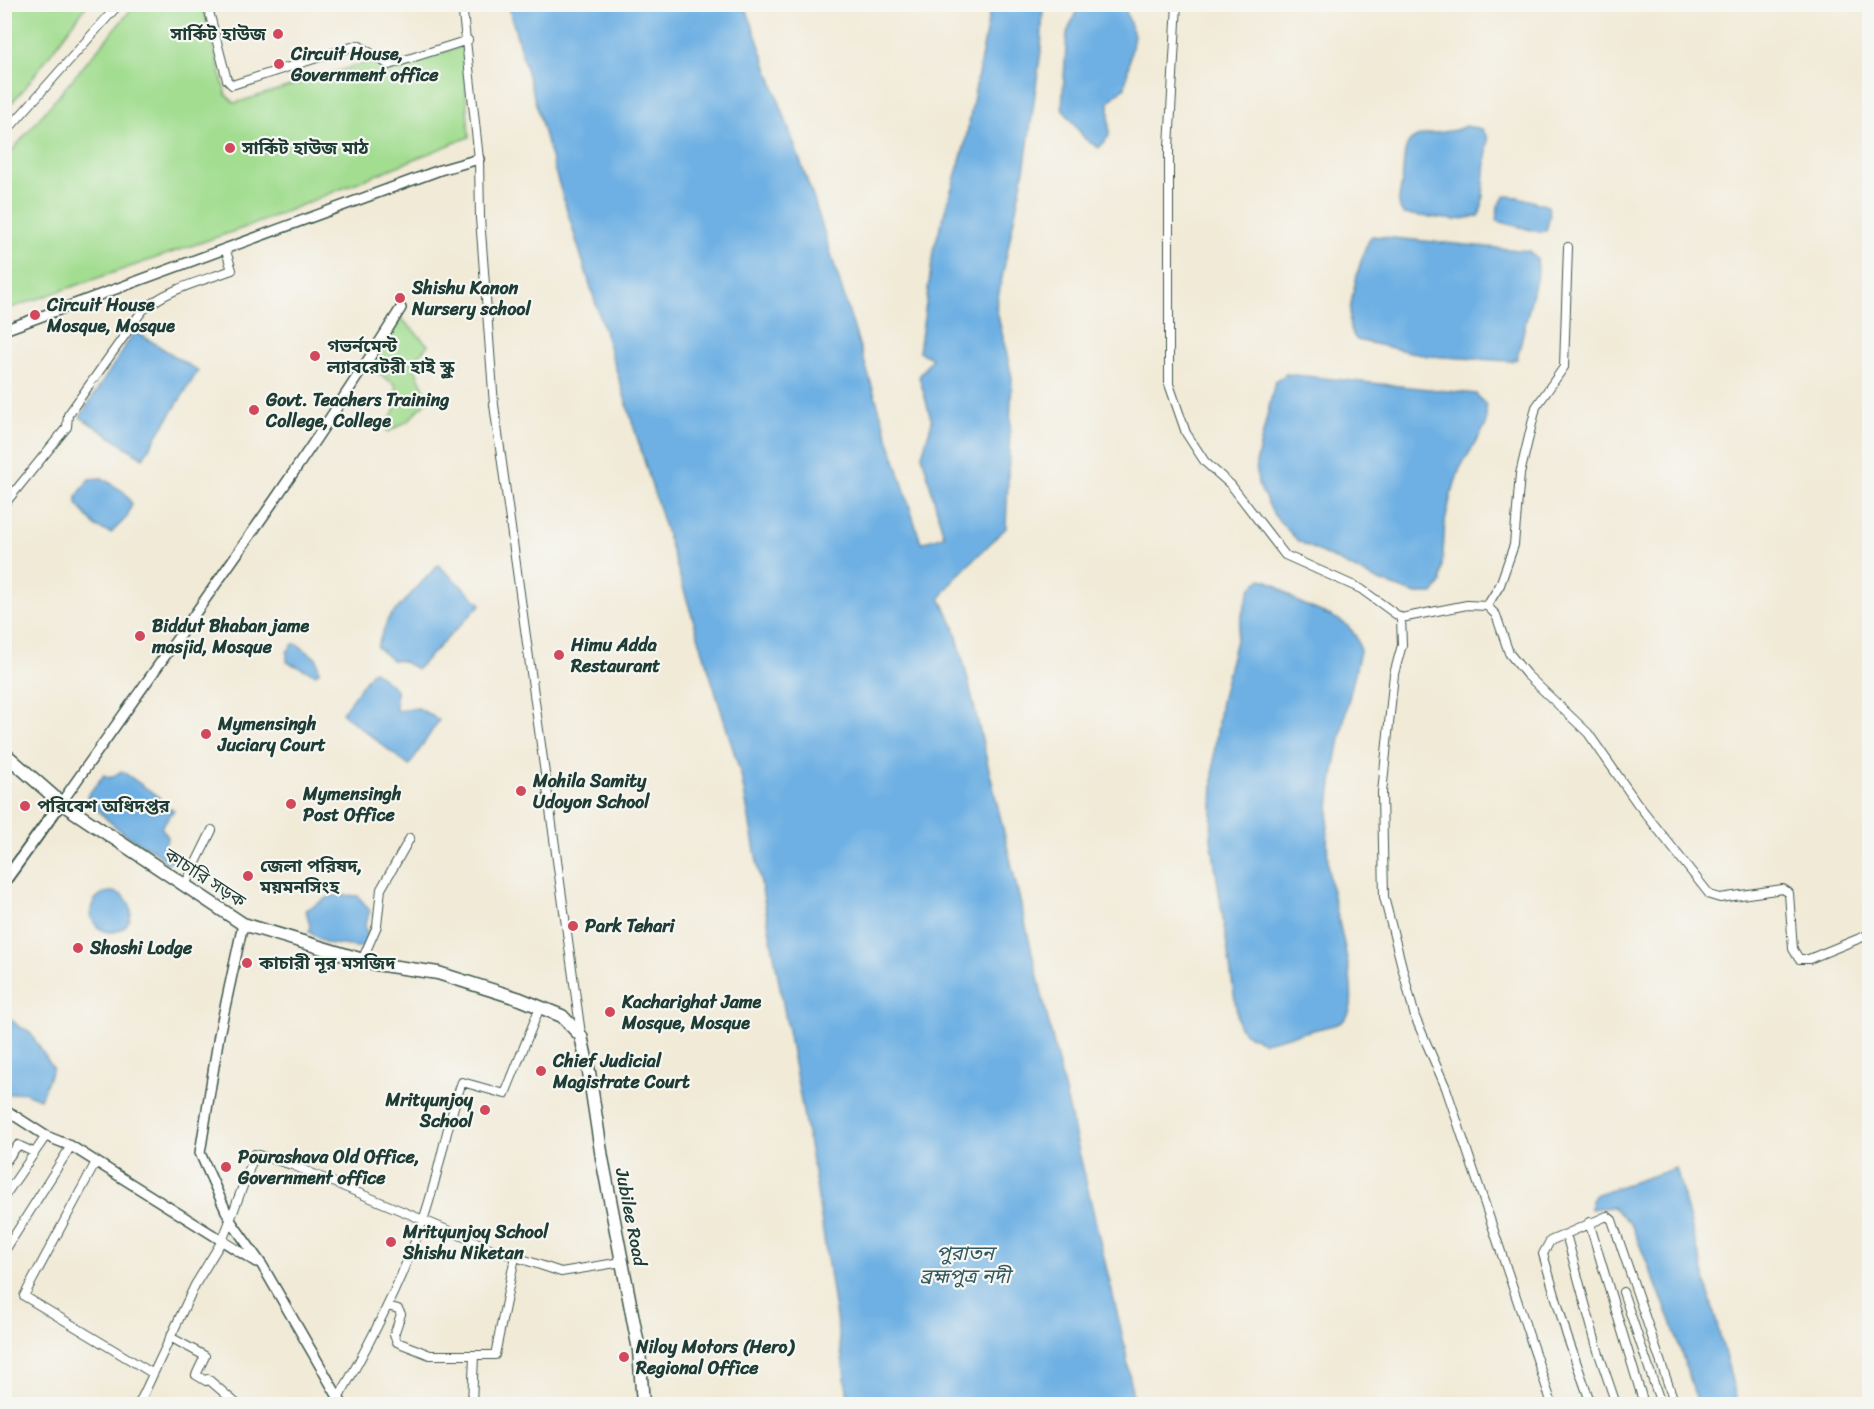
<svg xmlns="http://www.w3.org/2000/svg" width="1874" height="1409" viewBox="0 0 1874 1409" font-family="Sriracha,'Noto Sans Bengali',sans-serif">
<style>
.green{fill:#a2dd90;stroke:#608d62;stroke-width:1.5}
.water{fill:#6eb0e3;stroke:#46768c;stroke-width:1.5}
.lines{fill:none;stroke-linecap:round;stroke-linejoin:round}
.minor-casing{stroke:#3e574c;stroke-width:10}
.tertiary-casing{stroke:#3e574c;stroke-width:12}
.secondary-casing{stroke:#3e574c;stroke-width:14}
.primary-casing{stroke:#3e574c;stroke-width:15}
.minor{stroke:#fff;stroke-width:8}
.tertiary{stroke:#fff;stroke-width:9}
.secondary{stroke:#fff;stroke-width:10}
.primary{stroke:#fff;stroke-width:12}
.poi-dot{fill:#d1495b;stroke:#f6f6f2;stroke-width:2}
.labels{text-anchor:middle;stroke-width:4.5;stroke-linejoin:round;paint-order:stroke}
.poi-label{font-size:18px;font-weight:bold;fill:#1f3d34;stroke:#f6f6f2;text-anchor:start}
.street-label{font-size:18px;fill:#1f3d34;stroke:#f6f6f2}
.water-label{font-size:20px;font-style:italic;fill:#335a60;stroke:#f6f6f2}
</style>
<rect width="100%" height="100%" fill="#f6f6f2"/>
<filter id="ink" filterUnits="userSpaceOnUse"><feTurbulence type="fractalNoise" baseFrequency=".0167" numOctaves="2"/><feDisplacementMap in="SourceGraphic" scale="12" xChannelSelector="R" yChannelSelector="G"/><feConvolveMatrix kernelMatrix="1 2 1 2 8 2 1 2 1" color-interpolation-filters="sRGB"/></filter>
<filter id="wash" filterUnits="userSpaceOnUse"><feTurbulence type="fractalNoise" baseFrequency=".008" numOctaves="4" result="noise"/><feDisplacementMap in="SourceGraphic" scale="24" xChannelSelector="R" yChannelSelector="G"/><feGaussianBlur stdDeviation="1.35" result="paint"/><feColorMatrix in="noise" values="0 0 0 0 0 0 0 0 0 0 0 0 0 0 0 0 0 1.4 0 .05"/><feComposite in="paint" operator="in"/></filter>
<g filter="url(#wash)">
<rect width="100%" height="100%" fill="#f1ead7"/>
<path class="green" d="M5,4l82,1 -63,84 -19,21z
M136,4l67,1 23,90 9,8 136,-42 15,10 77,-25 6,91 -214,87 -250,86v-151z
M401,318l27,27 -16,18 17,36 -21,22 -20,11 -2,-4 10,-22v-21l-26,-17z"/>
<path class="water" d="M508,5h237l69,195 107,343 23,-7 -22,-81 10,-33 -13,-45 13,-19 -13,-6 15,-104 31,-104 26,-139h52l-2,46 -16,114 -29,142 16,70 -6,151 -51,50 -15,20 14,28 13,50 158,671 9,57h-285l-35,-232 -73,-397 -187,-607z
M1079,5h45l10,30 -9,52 -16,14v35l-10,12 -14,-9 -23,-31 5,-75z
M1465,126l17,3 6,10 -6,67 -3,10 -23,4 -53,-6c-7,-9 -3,-21 -1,-32 4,-37 -2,-46 40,-50 8,-1 15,-1 23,-6z
M1505,196l14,1 29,9 2,9 -4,16 -7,1 -42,-11 1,-15z
M1372,236l157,15 8,8 1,12 -21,88 -7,2 -82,-5 -71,-16c-3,-4 -6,-7 -7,-12 -3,-19 11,-77 22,-92z
M135,331l63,40 -55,87 -63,-41z
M1286,374l190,20 10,11v20l-26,43 -9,27 -6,27 -4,61 -8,11h-17l-37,-13 -81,-40 -24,-26 -16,-31 -2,-21 19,-81z
M102,478l22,14 8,12 -5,13 -16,16 -15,-6 -19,-23v-8l12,-17z
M438,565l43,39 -64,65 -15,-8 -10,-1 -15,-13 11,-28z
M1261,579c15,2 23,15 36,22 25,15 59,15 63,50 -16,71 -41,157 -30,230 4,27 31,113 18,134 -3,6 -8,8 -14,10l-70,17 -15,-6 -10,-9 -28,-189 3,-84 7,-53 23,-94 7,-19z
M293,644h4l20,15 2,13 -4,2 -28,-12v-10z
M373,670l23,19v22l22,-3 21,12 -30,46 -67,-53z
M122,771l38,27 2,7 12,5 -13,17 7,10 -5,12 15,11 -12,3c-11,-15 -15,-13 -30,-22 -19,-12 -37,-26 -49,-45l17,-21 6,3z
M91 912a20 20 0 1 1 40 0a20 20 0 1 1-40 0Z
M343,895l15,1 12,15 -5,14 3,16 -3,7 -39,-5 -17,-11 1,-6 -4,-16 25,-14z
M4,1012l14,14 11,5 24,37 -13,31 -17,-7 -18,3z
M1676,1168l62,236h-40l-27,-83 -40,-97 -18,-17 -22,2v-9l6,-6z"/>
</g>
<g filter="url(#ink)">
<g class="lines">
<g class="minor-casing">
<path id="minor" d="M207,4l20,76 5,5 126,-40 31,20 79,-25
M462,4l17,155 1,59 14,187 87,629
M1177,4l-8,143v237l17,49 19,29 26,23 54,70 76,34 40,29 1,27 -8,29 -12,119 2,104 31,120 31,71 106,316
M4,134l115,-130
M4,499l3,2 60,-74 1,-12 74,-104c24,-22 60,-30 90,-41l-7,-22
M1487,606l13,-21 14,-40 6,-71 16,-67 28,-40 4,-120
M1401,618l66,-13 20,1 9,9 13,38 17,21 62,59 49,70 73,92 10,3 63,-9 6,4 4,56 6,10h10l61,-25
M184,887l28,-57
M362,960l15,-34 4,-37 29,-51
M96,1162l-72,134 128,77
M4,1164l14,-19 15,7
M4,1197l42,-61
M1589,1222l55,182
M1566,1234l32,117 18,53
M4,1252l67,-106
M1623,1292l38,112
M388,1306l10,3 3,5 -7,21 3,7 33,13h44l-2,49
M170,1337l35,19 -9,19 10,6 2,-2 29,25
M474,1355h21l20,-98
M339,1397c33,-57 61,-113 83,-174 17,-46 23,-95 40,-141l43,12 35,-87
M139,1404l56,-119 28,-46 32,-85 37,11 203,85 66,22 61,-10
M1591,1404l-24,-68 -24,-82 7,-13 57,-25 5,4 63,184"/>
</g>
<g class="tertiary-casing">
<path id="tertiary" d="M4,330l436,-160 39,-11
M61,803c115,-164 234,-325 340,-495
M243,924l-24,111 -19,118 30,67 32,45 80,139
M4,1109l42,27 25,10 185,116"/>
</g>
<g class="secondary-casing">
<path id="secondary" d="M4,882l57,-79"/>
</g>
<g class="primary-casing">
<path id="primary" d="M4,753l57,50 182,121 133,40 62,9 82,26 42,17 19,20 8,36 13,86 37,192 4,54"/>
</g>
<use href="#minor" class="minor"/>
<use href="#tertiary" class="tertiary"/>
<use href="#secondary" class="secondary"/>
<use href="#primary" class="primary"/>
</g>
</g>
<g class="poi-dot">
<circle cx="278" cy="34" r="6"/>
<circle cx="279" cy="64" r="6"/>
<circle cx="230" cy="148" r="6"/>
<circle cx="400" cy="298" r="6"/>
<circle cx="35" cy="315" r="6"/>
<circle cx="315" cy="356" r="6"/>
<circle cx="254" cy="410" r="6"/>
<circle cx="140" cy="636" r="6"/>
<circle cx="559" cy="655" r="6"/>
<circle cx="206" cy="734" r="6"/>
<circle cx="521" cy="791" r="6"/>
<circle cx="291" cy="804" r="6"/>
<circle cx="25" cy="806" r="6"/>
<circle cx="248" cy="876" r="6"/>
<circle cx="573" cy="926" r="6"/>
<circle cx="78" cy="948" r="6"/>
<circle cx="247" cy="963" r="6"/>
<circle cx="610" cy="1012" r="6"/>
<circle cx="541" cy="1071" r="6"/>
<circle cx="485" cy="1110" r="6"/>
<circle cx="226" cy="1167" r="6"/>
<circle cx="391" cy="1242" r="6"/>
<circle cx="624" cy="1357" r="6"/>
</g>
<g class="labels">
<g class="poi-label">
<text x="266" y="40" text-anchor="end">সার্কিট হাউজ</text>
<text x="291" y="60">Circuit House,<tspan x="291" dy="21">Government office</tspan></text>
<text x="242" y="154">সার্কিট হাউজ মাঠ</text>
<text x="412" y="294">Shishu Kanon<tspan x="412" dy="21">Nursery school</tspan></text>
<text x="47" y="311">Circuit House<tspan x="47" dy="21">Mosque, Mosque</tspan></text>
<text x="327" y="352">গভর্নমেন্ট<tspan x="327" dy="21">ল্যাবরেটরী হাই স্কুল</tspan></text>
<text x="266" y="406">Govt. Teachers Training<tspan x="266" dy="21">College, College</tspan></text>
<text x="152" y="632">Biddut Bhaban jame<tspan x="152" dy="21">masjid, Mosque</tspan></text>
<text x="571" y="651">Himu Adda<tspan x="571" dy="21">Restaurant</tspan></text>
<text x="218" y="730">Mymensingh<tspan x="218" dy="21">Juciary Court</tspan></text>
<text x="533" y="787">Mohila Samity<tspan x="533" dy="21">Udoyon School</tspan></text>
<text x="303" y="800">Mymensingh<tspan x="303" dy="21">Post Office</tspan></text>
<text x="37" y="812">পরিবেশ অধিদপ্তর</text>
<text x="260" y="872">জেলা পরিষদ,<tspan x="260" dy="21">ময়মনসিংহ</tspan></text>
<text x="585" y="932">Park Tehari</text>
<text x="90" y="954">Shoshi Lodge</text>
<text x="259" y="969">কাচারী নূর মসজিদ</text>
<text x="622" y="1008">Kacharighat Jame<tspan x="622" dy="21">Mosque, Mosque</tspan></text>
<text x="553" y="1067">Chief Judicial<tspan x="553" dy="21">Magistrate Court</tspan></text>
<text x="473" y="1106" text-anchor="end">Mrityunjoy<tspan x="473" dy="21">School</tspan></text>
<text x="238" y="1163">Pourashava Old Office,<tspan x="238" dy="21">Government office</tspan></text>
<text x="403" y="1238">Mrityunjoy School<tspan x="403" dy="21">Shishu Niketan</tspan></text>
<text x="636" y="1353">Niloy Motors (Hero)<tspan x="636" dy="21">Regional Office</tspan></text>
</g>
<g class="street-label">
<text transform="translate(205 878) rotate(33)" y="6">কাচারি সড়ক</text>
<text transform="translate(631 1217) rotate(79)" y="6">Jubilee Road</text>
</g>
<g class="water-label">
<text x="965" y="1260">পুরাতন<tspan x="965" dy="23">ব্রহ্মপুত্র নদী</tspan></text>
</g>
</g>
<rect width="1874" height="1409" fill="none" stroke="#f6f6f2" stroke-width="24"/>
</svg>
